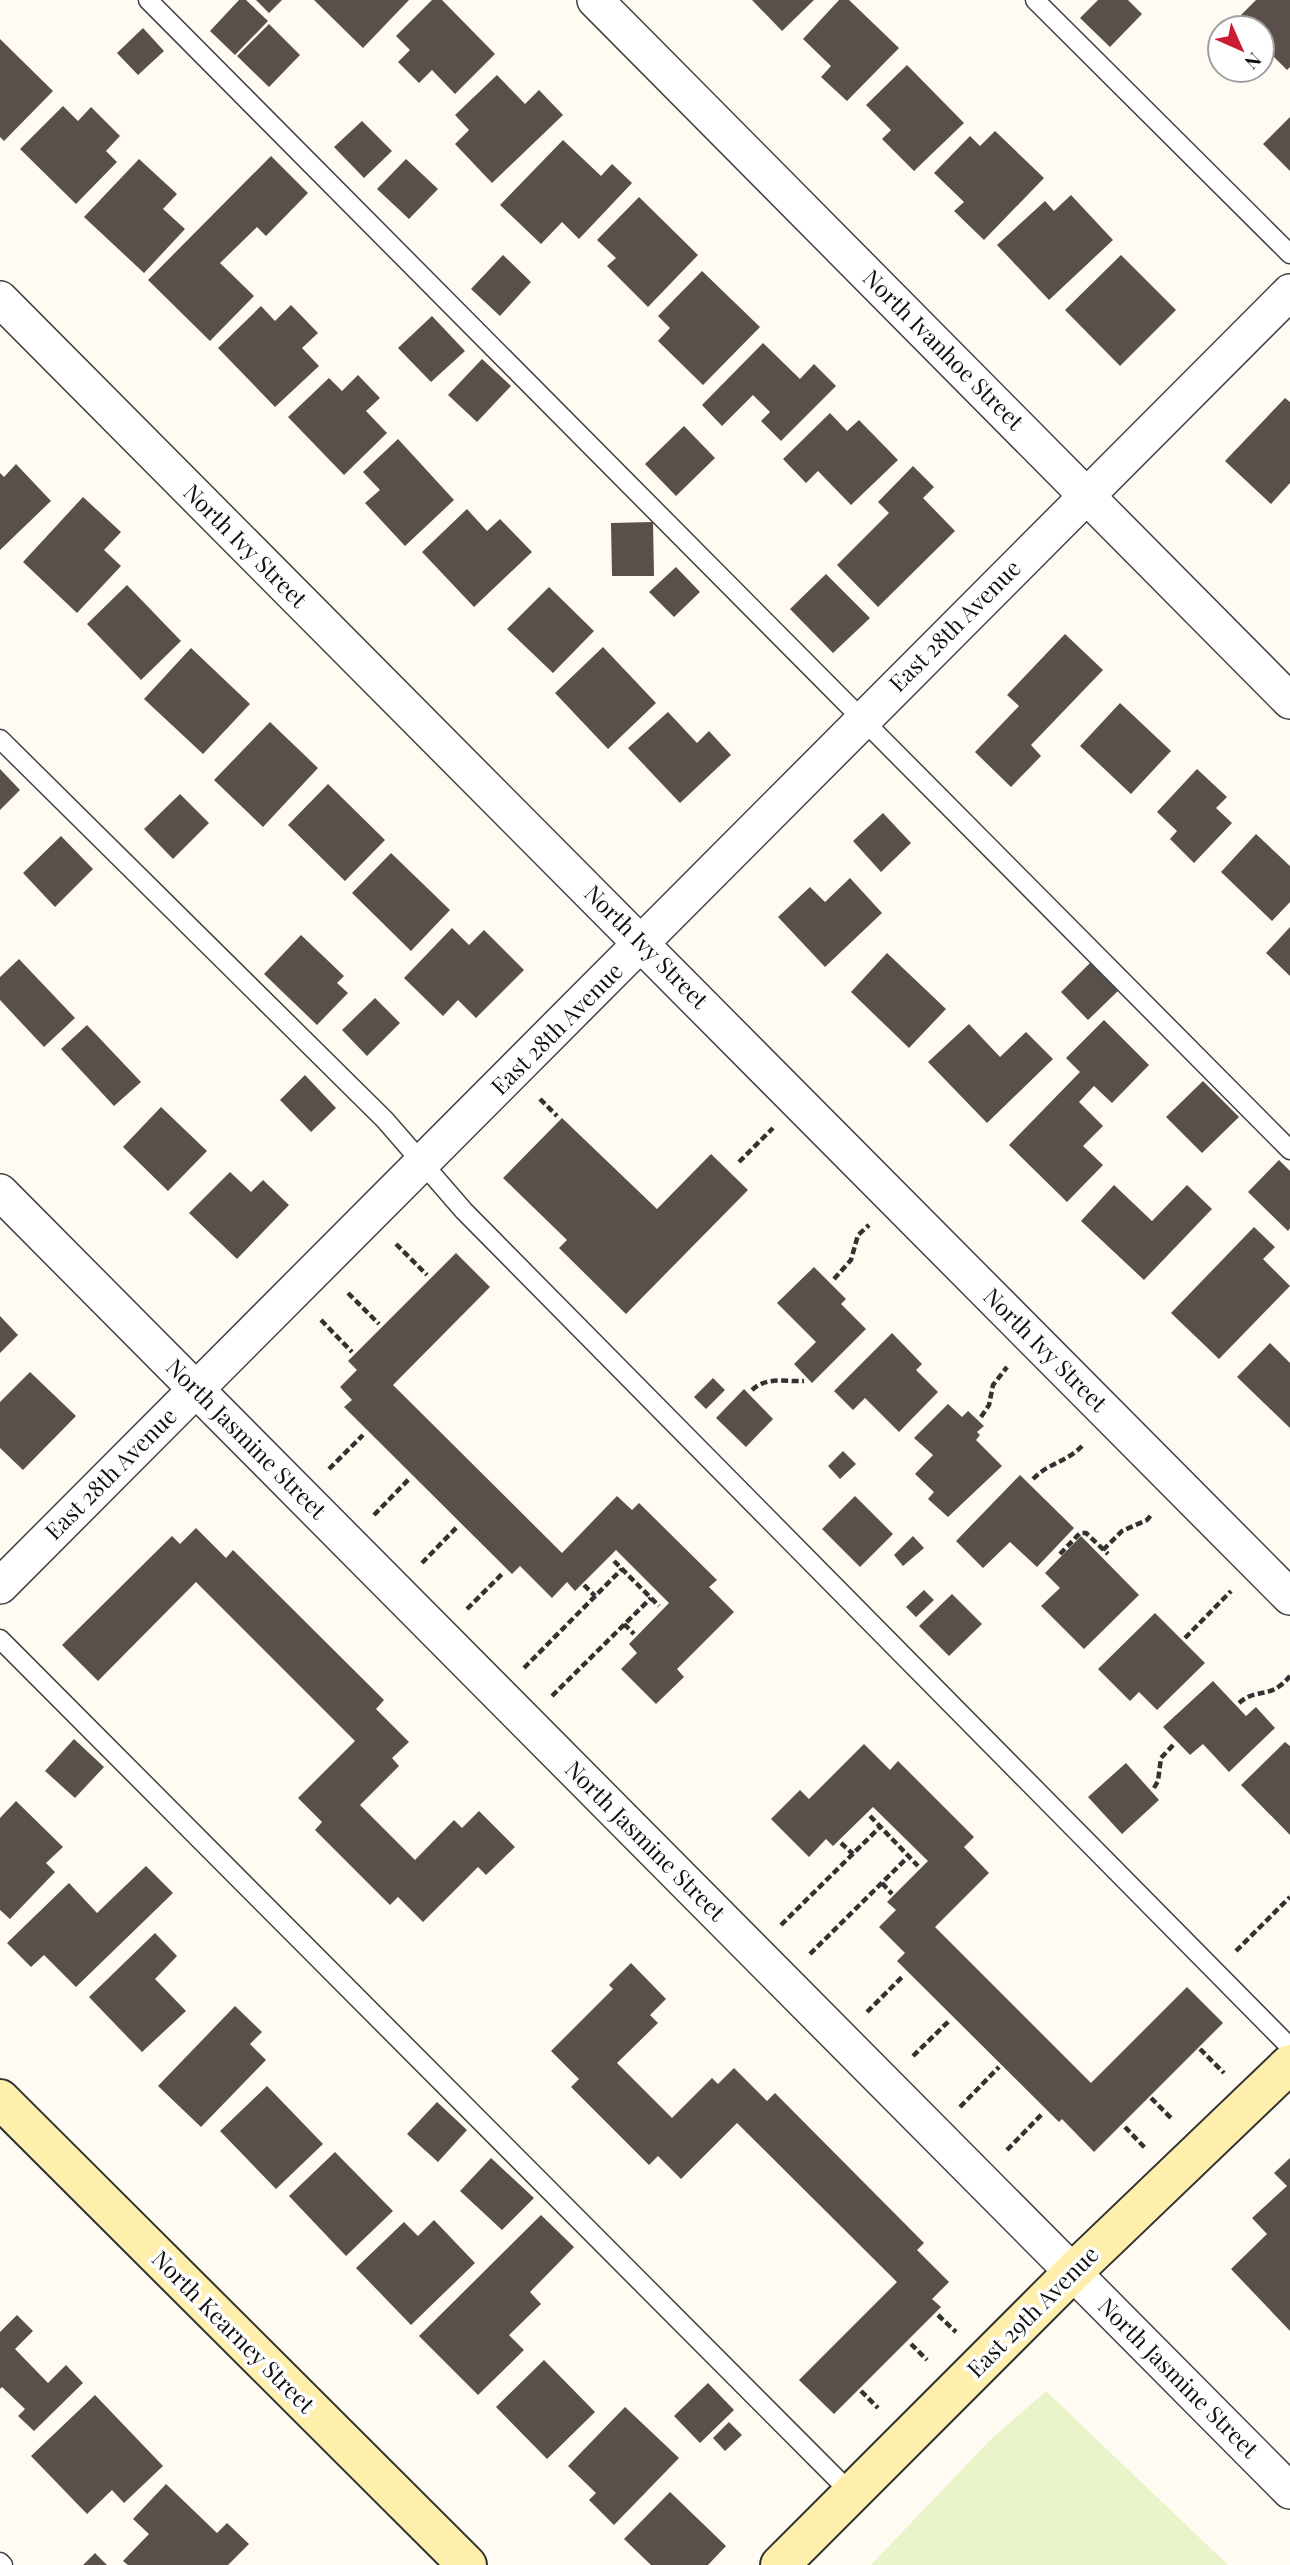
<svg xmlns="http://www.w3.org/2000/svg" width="1290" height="2565" viewBox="0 0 1290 2565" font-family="'Playfair Display',serif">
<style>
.pitch{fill:#e9f4ca}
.building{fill:#594f4b}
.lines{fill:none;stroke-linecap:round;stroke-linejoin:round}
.lane-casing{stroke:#434343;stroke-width:21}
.street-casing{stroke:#434343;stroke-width:38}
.secondary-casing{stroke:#323232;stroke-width:42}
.path{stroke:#323232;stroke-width:4.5;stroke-dasharray:7 3.5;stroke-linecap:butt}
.lane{stroke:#fff;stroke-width:18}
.street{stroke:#fff;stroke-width:35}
.secondary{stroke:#ffefad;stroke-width:38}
.labels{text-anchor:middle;stroke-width:7;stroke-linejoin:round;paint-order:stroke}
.street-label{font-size:23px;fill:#101010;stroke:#fff}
</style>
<rect width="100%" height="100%" fill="#fffbf2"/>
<path class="pitch" d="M1046,2391l182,174h-357l119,-125z"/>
<path class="building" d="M239,0h7l22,21 -33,34 -25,-24z
M256,0h26l-13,13z
M314,0h95l-46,48z
M432,0h10l53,54 -40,40 -23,-24 -13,13 -21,-21 12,-12 -14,-14z
M752,0h62l-32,31z
M839,0h10l50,48 -52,53 -26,-24 10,-11 -28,-27z
M1098,0h30l14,14 -32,33 -30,-29z
M1256,0h34v67l-3,3 -25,-25v-17h-17l-8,-9z
M269,24l31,31 -31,32 -32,-31z
M143,28l21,23 -26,24 -21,-22z
M0,39l53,52 -49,50 -4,-4z
M907,65l57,58 -50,48 -32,-32 9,-9 -25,-25z
M497,75l28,29 14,-14 24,25 -71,68 -37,-39 14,-14 -14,-15z
M63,106l15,15 13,-14 29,29 -14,15 11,11 -41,42 -56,-55z
M1290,117v54l-27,-27z
M362,121l30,30 -28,27 -30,-31z
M995,131l49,47 -60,62 -30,-29 10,-9 -30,-29 36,-37 10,10z
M563,140l38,36 11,-12 20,19 -53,56 -17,-17 -21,22 -41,-39z
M271,156l37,37 -42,43 -9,-9 -37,36 34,33 -44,45 -62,-61z
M139,159l38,35 -14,15 22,20 -41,44 -60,-56z
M406,159l32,30 -29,30 -32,-30z
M1071,195l42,45 -64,60 -52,-55 48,-44 9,10z
M639,197l59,58 -50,52 -41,-41 9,-8 -19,-18z
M503,255l28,27 -31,34 -29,-27z
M1121,255l55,55 -56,56 -55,-56z
M702,271l58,56 -57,58 -45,-44 12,-13 -12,-12z
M291,305l27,28 -16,15 17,18 -44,41 -57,-59 43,-42 14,15z
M432,316l33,35 -34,31 -33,-34z
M763,343l37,36 14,-15 22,22 -55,55 -20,-20 9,-9 -17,-17 -31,31 -20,-21z
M482,359l29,27 -34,36 -29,-27z
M358,375l22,23 -14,13 21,22 -43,42 -56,-58 41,-39 13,13z
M1285,398l5,4v81l-19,21 -46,-43z
M830,413l17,18 12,-11 39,40 -47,45 -33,-34 -12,12 -23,-24z
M684,426l31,32 -39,38 -31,-32z
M398,439l56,61 -49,46 -40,-43 15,-13 -17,-18z
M16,464l35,37 -51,49v-77l4,4z
M913,466l21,21 -11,11 32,33 -77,76 -41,-42 52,-52 -11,-11z
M83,497l38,35 -17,18 17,16 -44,47 -54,-51z
M467,509l20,22 13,-12 32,33 -58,55 -52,-55z
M653,522l1,54h-42l-1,-53z
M676,567l24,25 -26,25 -25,-25z
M826,574l44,44 -37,35 -43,-44z
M127,585l54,56 -40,39 -54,-56z
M549,587l45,44 -41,42 -46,-44z
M1065,634l38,36 -72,75 10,11 -30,31 -36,-35 44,-46 -12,-11z
M603,647l53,56 -48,46 -53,-56z
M191,648l59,56 -47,50 -59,-55z
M1120,703l51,48 -40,43 -51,-48z
M668,712l29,31 12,-12 22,24 -51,48 -52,-55z
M270,722l48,46 -55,59 -49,-47z
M0,769l20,21 -20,20z
M1197,769l30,28 -11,11 16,15 -38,40 -24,-24 7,-8 -20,-19z
M328,784l57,56 -40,41 -57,-56z
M180,794l29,29 -36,36 -29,-30z
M883,813l28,30 -30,29 -28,-31z
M1256,834l34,32v36l-18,19 -51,-49z
M61,836l32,33 -38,38 -32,-34z
M391,853l59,57 -39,41 -59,-58z
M850,878l32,35 -57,54 -47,-50 32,-30 15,15z
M1290,927v49l-24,-23z
M452,928l17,17 15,-15 40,40 -48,48 -18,-18 -15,16 -39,-38z
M301,935l43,41 -7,7 11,10 -31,32 -53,-51z
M887,953l59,56 -37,39 -58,-56z
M19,959l56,59 -31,29 -44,-47v-23z
M1092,961l27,29 -31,30 -27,-28z
M375,998l25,25 -33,33 -25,-26z
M1104,1020l45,45 -37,38 -18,-17 -15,16 24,24 -20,20 20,19 -36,37 -58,-57 71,-73 -14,-14z
M969,1024l31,33 26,-25 27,27 -66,64 -59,-61z
M87,1025l54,57 -27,24 -53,-57z
M305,1075l31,33 -25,24 -31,-32z
M1203,1081l36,36 -37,36 -36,-36z
M161,1107l46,44 -39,40 -45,-44z
M562,1118l95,91 54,-55 37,36 -122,124 -67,-66 8,-8 -64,-62z
M1279,1160l11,11v57l-2,3 -40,-39z
M230,1172l21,20 12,-12 26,25 -52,54 -48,-46z
M1114,1185l38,36 35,-36 25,24 -68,71 -63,-59z
M1254,1227l21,20 -12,12 27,27 -71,73 -48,-46z
M456,1253l34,34 -97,98 169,168 55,-57 15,14 7,-7 78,77 -8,7 25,25 -57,57 7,8 -28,27 -35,-35 16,-16 -8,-9 40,-41 -53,-53 -41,41 -8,-9 -15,16 -32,-32 -8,8 -168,-167 8,-7 -12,-13 17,-17 -9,-9z
M814,1267l32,32 -5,5 25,25 -54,54 -18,-19 22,-22 -39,-39z
M0,1316l18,19 -18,18z
M892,1333l30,31 -6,6 22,22 -39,40 -34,-34 -12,12 -19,-19z
M1270,1343l20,20v65l-53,-51z
M30,1372l46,44 -53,54 -23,-22v-46z
M713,1378l12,12 -19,19 -12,-12z
M744,1389l29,30 -27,28 -30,-29z
M948,1404l14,13 6,-6 16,15 -7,6 3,3 -4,5 26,26 -54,51 -20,-18 6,-7 -19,-18 18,-19 -19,-17z
M843,1451l13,13 -16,15 -12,-13z
M1020,1475l54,53 -37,39 -27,-25 -27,26 -27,-27z
M855,1496l38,38 -33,33 -38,-38z
M196,1528l30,30 7,-8 151,150 -8,9 33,33 -17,16 7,8 -39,39 55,55 39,-40 8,8 17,-17 36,36 -29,28 -8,-8 -55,55 -25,-25 -8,8 -75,-75 7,-8 -24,-24 57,-57 -159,-159 -98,99 -36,-36 110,-109 8,8z
M913,1536l11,12 -21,18 -9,-11z
M1081,1536l58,59 -55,54 -43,-43 19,-18 -15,-15z
M924,1590l10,10 -18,17 -10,-10z
M952,1594l30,30 -33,32 -30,-30z
M1155,1613l50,50 -48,47 -18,-18 -9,9 -32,-32z
M1213,1681l33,35 10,-9 19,21 -46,44 -26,-28 -13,11 -27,-28z
M74,1739l30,28 -29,31 -30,-27z
M1285,1742l5,4v89l-49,-50z
M864,1744l26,26 8,-9 76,76 -10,10 25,26 -54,54 156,156 96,-96 36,36 -129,129 -32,-33 -3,3 -162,-161 8,-8 -26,-26 17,-17 -9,-8 41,-41 -55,-54 -40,39 -7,-7 -17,18 -38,-38 29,-29 9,9z
M1126,1763l33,37 -37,34 -34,-37z
M16,1801l47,46 -17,16 9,9 -45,47 -10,-9v-92z
M146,1866l27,27 -97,94 -32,-32 -13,12 -24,-24 62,-60 28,30z
M155,1933l22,23 -22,23 31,32 -44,41 -53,-55z
M631,1963l35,36 -16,16 8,8 -41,40 55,55 40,-40 6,6 16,-16 33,33 8,-8 149,150 -7,7 32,32 -17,17 9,8 -107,107 -35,-34 98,-98 -160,-159 -56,56 -23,-23 -9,9 -78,-78 8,-8 -28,-28 62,-62 -4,-4z
M235,2006l27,26 -12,12 16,16 -65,67 -43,-41z
M267,2086l56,58 -47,45 -56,-58z
M437,2102l30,28 -29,32 -31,-28z
M335,2152l58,59 -47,45 -57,-60z
M491,2158l43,40 -32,32 -42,-39z
M1290,2158v173l-59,-62 36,-35 -15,-16 35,-32 -13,-13z
M541,2215l33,32 -44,45 11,12 -32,31 15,15 -46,45 -59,-59z
M434,2220l41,43 -64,62 -55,-57 48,-46 14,14z
M17,2315l16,16 -18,18 33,34 18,-18 17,18 -49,48 -16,-15 7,-7 -23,-22 -2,2v-57z
M544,2360l51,52 -48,47 -51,-52z
M708,2383l26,27 -34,33 -26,-27z
M95,2395l68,71 -39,37 -12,-13 -25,24 -56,-58z
M625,2407l54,51 -65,67 -25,-25 7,-7 -28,-27z
M729,2422l13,13 -17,16 -12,-13z
M166,2484l51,49 10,-10 22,21 -21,21h-100l-5,-4 26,-27 -16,-15z
M670,2492l56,54 -18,19h-57l-27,-26z
M95,2553l12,12h-24z"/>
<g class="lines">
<g class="lane-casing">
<path id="lane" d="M148,0l1142,1150
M1035,0l255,254
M0,739l385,381 79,91 826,836
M0,1639l851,854
M0,2562l3,3"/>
</g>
<g class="street-casing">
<path id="street" d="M595,0l695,701
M0,299l1290,1298
M0,1192l1290,1299
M0,1586l1290,-1294"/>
</g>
<g class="secondary-casing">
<path id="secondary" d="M0,2099l467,466
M780,2565l293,-293 217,-208"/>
</g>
<path class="path" d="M540,1099l17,17
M739,1162l34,-34
M396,1244l31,31
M834,1279l17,-19 7,-25 11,-10
M348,1293l31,31
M321,1320l31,32
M752,1390c15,-14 33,-8 52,-9
M981,1417l8,-12 4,-20 14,-18
M329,1469l34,-34
M1033,1479c18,-18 33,-16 50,-34
M374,1515l36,-37
M1103,1550l19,-19 25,-11 5,-6
M1060,1554l20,-21h6l22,21
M614,1561l45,45
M422,1563l36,-37
M584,1585l11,11
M467,1609l37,-37
M624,1624l10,10
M1185,1638l46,-47
M524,1668l98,-99
M552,1696l99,-98
M1239,1703c20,-17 30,-2 51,-27
M1154,1788l4,-7 3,-23 13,-14
M870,1816l48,50
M841,1843l12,11
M882,1883l10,11
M781,1925l99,-98
M1236,1951l54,-54
M810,1954l99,-98
M867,2012l36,-36
M1200,2049l24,24
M913,2056l37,-36
M1151,2098l22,22
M960,2107l39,-40
M1125,2127l21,22
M1007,2150l36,-37
M938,2315l18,17
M911,2344l16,16
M861,2391l17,17"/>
<use href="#lane" class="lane"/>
<use href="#street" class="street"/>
<use href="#secondary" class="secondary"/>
</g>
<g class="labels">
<g class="street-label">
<text transform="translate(943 350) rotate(45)" y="8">North Ivanhoe Street</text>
<text transform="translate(245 546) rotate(45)" y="8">North Ivy Street</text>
<text transform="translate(955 626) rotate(-45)" y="8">East 28th Avenue</text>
<text transform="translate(646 947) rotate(45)" y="8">North Ivy Street</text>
<text transform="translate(557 1029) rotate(-45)" y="8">East 28th Avenue</text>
<text transform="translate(1045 1350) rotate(45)" y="8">North Ivy Street</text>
<text transform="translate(246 1439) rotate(45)" y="8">North Jasmine Street</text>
<text transform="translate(111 1474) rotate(-45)" y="8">East 28th Avenue</text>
<text transform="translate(645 1841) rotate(45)" y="8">North Jasmine Street</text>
<text transform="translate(1033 2312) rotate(-45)" y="8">East 29th Avenue</text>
<text transform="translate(233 2332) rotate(45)" y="8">North Kearney Street</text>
<text transform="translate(1178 2378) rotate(45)" y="8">North Jasmine Street</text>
</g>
</g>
<g transform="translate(1241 49) rotate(135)"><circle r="33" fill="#ffffff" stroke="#9f9f9f" stroke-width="2"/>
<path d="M0-5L12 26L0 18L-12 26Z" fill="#cb1c33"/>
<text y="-10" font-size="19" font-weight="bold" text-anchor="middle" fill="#101010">N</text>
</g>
</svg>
